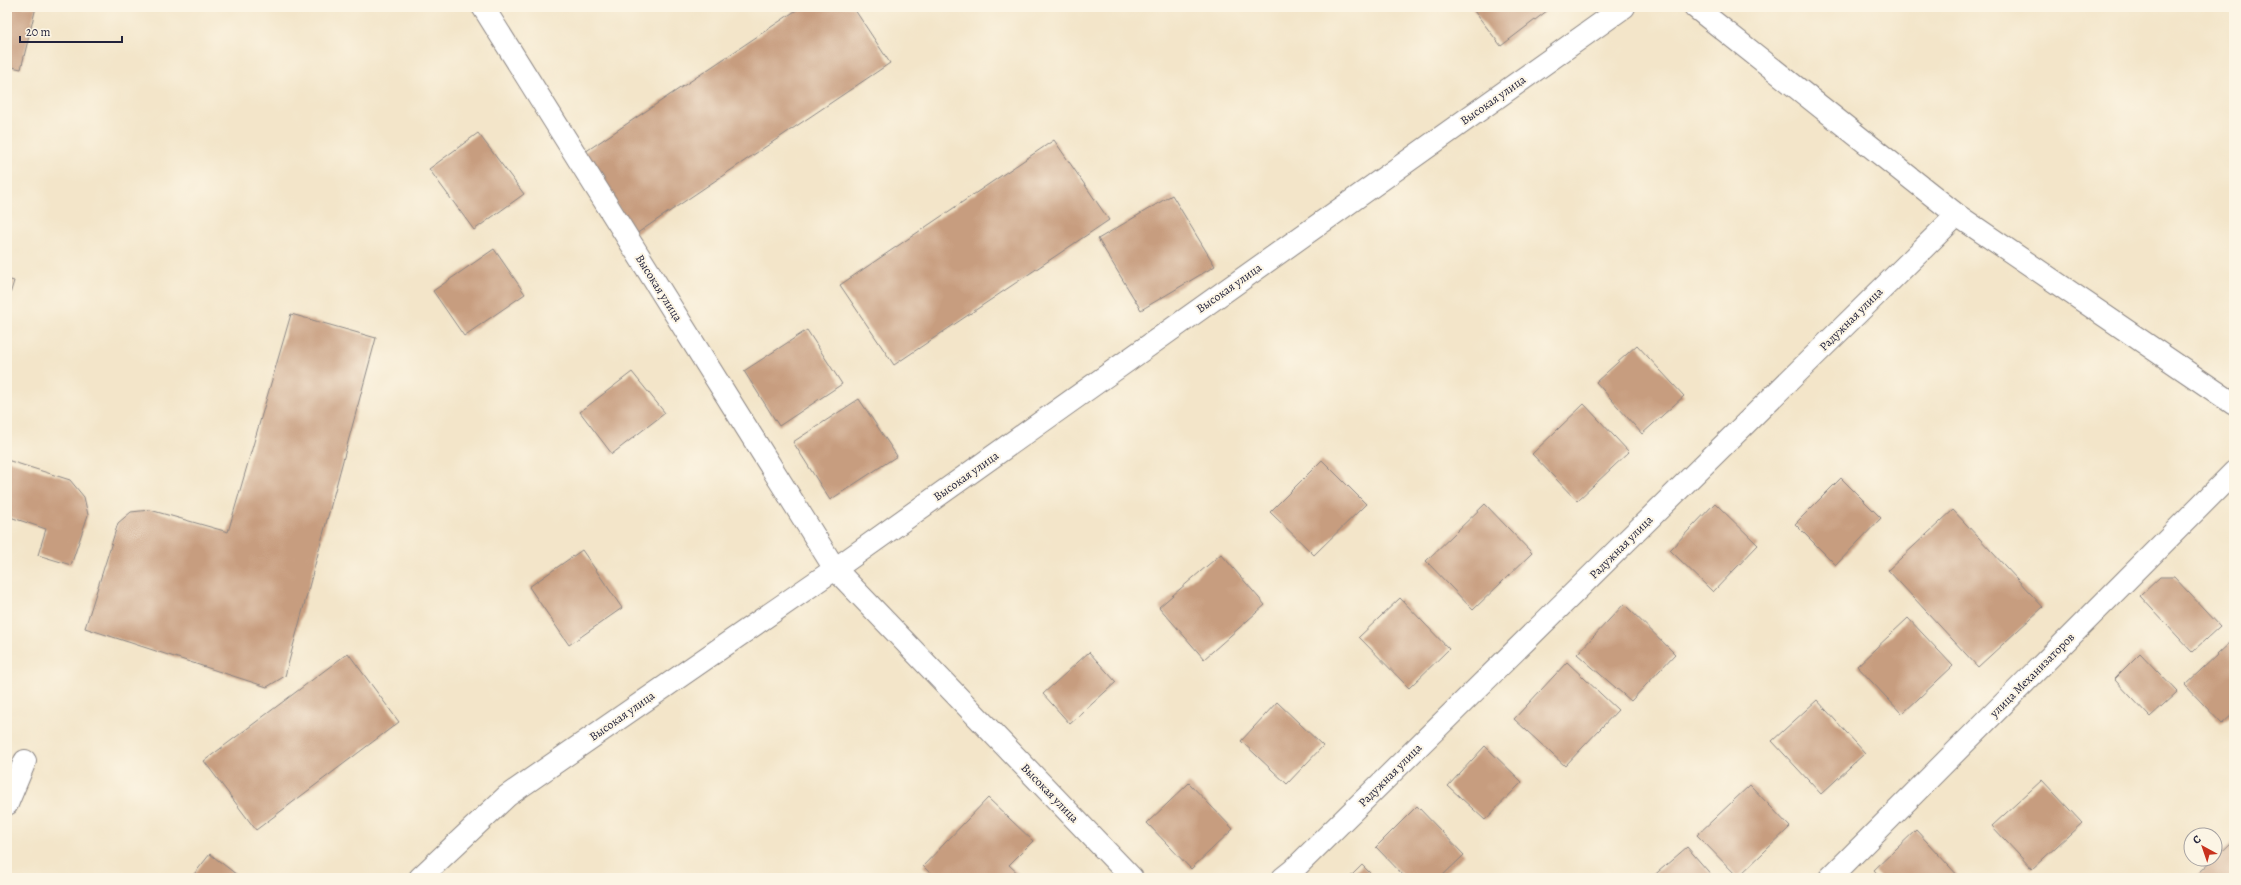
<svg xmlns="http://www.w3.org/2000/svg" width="2241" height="885" viewBox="0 0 2241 885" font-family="Alegreya,serif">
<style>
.building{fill:#c79d7f}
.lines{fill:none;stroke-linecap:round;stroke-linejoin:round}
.minor-casing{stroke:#8a8482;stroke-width:24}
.minor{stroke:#fff;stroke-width:22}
.labels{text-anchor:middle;stroke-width:4;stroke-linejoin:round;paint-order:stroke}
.street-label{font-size:12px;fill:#22223b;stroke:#fcf5e5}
</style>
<rect width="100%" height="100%" fill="#fcf5e5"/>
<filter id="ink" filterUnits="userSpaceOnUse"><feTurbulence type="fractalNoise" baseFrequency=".025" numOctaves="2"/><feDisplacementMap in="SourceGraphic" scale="8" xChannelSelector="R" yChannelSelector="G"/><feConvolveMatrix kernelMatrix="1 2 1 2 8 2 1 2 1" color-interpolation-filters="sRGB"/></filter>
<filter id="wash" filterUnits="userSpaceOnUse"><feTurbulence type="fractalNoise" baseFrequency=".012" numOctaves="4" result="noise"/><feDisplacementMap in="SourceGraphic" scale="16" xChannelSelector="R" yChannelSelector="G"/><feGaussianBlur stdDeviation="0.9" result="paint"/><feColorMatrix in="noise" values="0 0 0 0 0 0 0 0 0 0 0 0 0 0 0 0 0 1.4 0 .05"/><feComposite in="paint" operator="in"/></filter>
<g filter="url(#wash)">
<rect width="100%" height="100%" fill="#f3e5c9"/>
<g id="blocks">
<path class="building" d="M7,7h29l-15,62 -14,-3z
M801,7h52l37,56 -254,171 -54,-80z
M1471,7h81l-51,39z
M478,133l46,61 -50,36 -45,-61z
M1054,140l55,80 -215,145 -54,-80z
M1172,195l43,71 -74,44 -43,-71z
M494,249l31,45 -61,42 -31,-45z
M7,279l7,2 -7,23z
M291,314l85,24 -91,338 -18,11 -182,-59 33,-105 13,-11 19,-2 78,22z
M807,330l35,54 -63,42 -35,-55z
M1637,345l47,51 -42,38 -46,-52z
M632,372l33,41 -53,41 -32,-42z
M859,399l38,57 -67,44 -37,-58z
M1584,404l45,48 -52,49 -45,-47z
M7,460l63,20 14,17 4,18 -17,50 -33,-10 8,-26 -39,-13z
M1322,460l44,44 -52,51 -44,-43z
M1841,478l40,40 -45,47 -41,-41z
M1715,503l43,42 -45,47 -43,-42z
M1485,504l47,49 -59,57 -47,-49z
M1953,510l90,97 -65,60 -90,-97z
M582,550l40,58 -53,37 -40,-58z
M1221,554l44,51 -61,54 -45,-52z
M2160,577h14l46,49 -28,26 -52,-56z
M1400,598l49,51 -40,39 -50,-51z
M1624,604l51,50 -44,47 -54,-47z
M1908,618l45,48 -51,48 -45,-48z
M2234,639v74l-12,11 -37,-39z
M1089,652l27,30 -46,42 -27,-30z
M348,653l51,69 -143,108 -52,-69z
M2140,653l37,39 -27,25 -36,-38z
M1567,662l51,48 -53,56 -51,-47z
M1817,700l48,53 -44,41 -49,-53z
M1277,702l46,44 -36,38 -46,-43z
M1485,746l37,36 -37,38 -37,-34z
M2042,780l40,43 -50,46 -40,-43z
M1189,783l44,46 -42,40 -44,-46z
M1750,785l40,42 -52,50 -41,-42z
M988,798l45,43 -24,24 14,13h-88l-12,-12z
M1417,806l47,49 -24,23h-34l-30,-31z
M1916,830l44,48h-79l-7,-8z
M2234,839v39h-36l-2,-2z
M1687,847l27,31h-63z
M210,854l31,24h-50z
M1362,865l13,13h-26z"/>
</g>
</g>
<g filter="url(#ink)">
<use href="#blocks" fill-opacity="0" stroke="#8a8482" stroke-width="1"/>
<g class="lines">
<g class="minor-casing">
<path id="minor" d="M483,7l352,562 297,309
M1695,7l262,208 277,189
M7,804l18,-43
M420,878l87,-82 328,-227 789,-562
M1283,878l10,-8 664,-655
M1830,878l404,-406"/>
</g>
<use href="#minor" class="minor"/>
</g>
</g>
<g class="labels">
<g class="street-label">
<text transform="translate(1493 100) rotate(-35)" y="4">Высокая улица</text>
<text transform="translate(659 288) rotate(58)" y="4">Высокая улица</text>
<text transform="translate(1229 288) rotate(-35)" y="4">Высокая улица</text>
<text transform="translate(1851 319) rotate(-45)" y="4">Радужная улица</text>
<text transform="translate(966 476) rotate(-35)" y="4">Высокая улица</text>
<text transform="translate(1621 547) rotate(-45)" y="4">Радужная улица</text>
<text transform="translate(2032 675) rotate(-45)" y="4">улица Механизаторов</text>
<text transform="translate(622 716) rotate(-35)" y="4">Высокая улица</text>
<text transform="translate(1390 775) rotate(-45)" y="4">Радужная улица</text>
<text transform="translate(1050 793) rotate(46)" y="4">Высокая улица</text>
</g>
</g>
<rect width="2241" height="885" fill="none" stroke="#fcf5e5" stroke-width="24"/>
<g transform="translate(2203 847) rotate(320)"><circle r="19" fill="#fcf5e5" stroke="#a5a1a1"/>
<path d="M0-3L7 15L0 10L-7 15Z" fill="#c8321e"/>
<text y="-6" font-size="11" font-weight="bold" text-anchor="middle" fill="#22223b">С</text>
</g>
<path d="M20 36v6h102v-6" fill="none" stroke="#22223b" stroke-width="2"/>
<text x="26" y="36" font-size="12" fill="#22223b" stroke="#fcf5e5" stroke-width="3" paint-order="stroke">20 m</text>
</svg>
